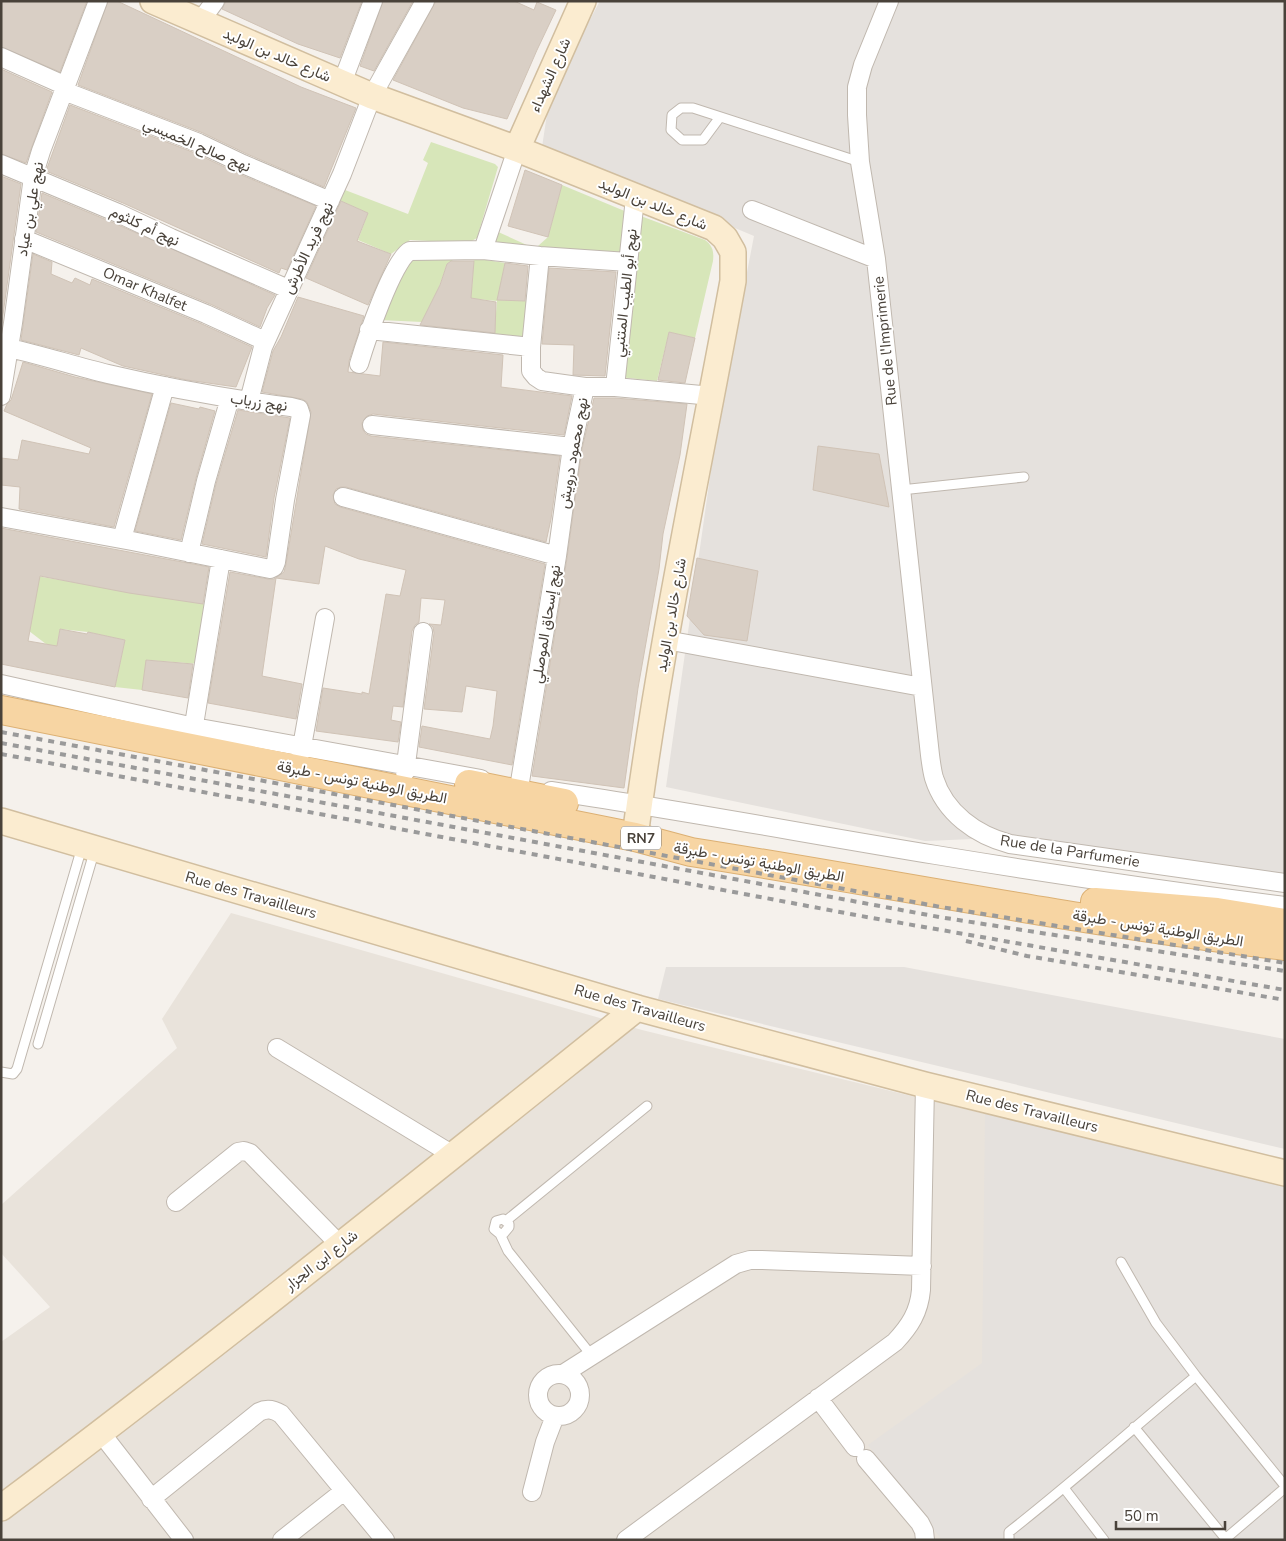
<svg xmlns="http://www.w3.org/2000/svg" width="1286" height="1541" viewBox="0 0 1286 1541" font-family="'Nunito Sans',Vazirmatn,sans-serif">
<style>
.residential{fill:#e9e3db}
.industrial{fill:#e5e1dd}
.green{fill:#d7e6b9}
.building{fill:#d9cfc5;stroke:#d0c3b6}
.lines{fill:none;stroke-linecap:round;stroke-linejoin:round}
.lane-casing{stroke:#c0b8af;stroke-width:11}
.street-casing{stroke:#c0b8af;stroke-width:20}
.secondary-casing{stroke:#d1be9f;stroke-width:28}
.primary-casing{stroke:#dcb073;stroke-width:30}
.lane{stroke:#fff;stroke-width:9}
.street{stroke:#fff;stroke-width:18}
.secondary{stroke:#fbecd0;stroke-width:25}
.primary{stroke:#f7d5a3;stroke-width:28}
.rail{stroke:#9a9a9a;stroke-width:4;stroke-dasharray:6 6;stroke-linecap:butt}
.labels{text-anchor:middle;stroke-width:4;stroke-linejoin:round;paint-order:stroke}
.shield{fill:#fff;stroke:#807b75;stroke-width:1}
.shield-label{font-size:14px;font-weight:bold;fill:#49423a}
.street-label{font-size:15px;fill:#49423a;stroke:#fff}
</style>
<rect width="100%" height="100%" fill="#f5f1ec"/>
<path class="residential" d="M231,913l411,117 343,84 300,68v358h-1284v-198l49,-35 -49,-54v-48l176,-157 -15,-29z"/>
<path class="industrial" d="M600,1h685v875l-288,-38 -72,3 -259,-54 51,-359 37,-192 -212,-89 5,-33 33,-76z
M666,967h238l381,72v110l-627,-150z
M985,1114l300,68v358h-343l-74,-95 114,-82z"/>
<path class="green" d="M431,142l64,22 3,3 -21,71 -9,5 -58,-3 -19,14 -33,-14 10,-27 -29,-13 6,-10 63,24 20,-51 -5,-3z
M562,185l65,27 -6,46 -128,-13 3,-14 33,15h9l10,-9z
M638,215l67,25c8,6 9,12 8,21l-18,77 -26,-6 -12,49 -38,-4z
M412,255l41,5 -6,4 -8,23 -17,35 -42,-2z
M474,258l31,5 -7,37 33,1 -8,36h-29l3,-36 -30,-3v-10l5,-1z
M24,574l181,30 -5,60 -53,-4 -5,30 -27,-3 10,-47 -37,-8 -28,-3 -4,21 -10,-6 -17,-13 7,-34 -14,-4z"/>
<path class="building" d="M1,1h86l-27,71 -59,-25z
M108,1h9l184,86 55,21 -32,79 -77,-33 -44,-21 -125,-48z
M226,1h136l-22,57 -42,-14 -76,-35z
M383,1h30l-39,70 -14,-5z
M436,1h78l20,9 3,-8 19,8 -19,40 -30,69 -44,-11 -70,-28z
M1,69l51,23 -26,71 -25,-9z
M70,105l125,48 44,21 77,32 -29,64 -6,-2 -2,5 -156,-70 -77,-32z
M525,170l37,15 -14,52 -40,-11z
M1,176l20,8 -20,145z
M42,193l72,30 161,72 -8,13 -7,19 -50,-23 -174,-72z
M341,201l27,12 -11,28 34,13 -23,51 -62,-27z
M33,254l19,8 -1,12 21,9 3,-5 15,7 2,-6 110,45 50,23 -16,40 -49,-7 -64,-14 -42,-18 -2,7 -58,-15z
M451,261h23l-3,37 25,4 -1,31 -75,-8 20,-40 7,-21z
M505,263l23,3 -3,35 -28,-1z
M549,268l67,4 -11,104 -32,-1 1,-30 -32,-1z
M298,297l66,19 -15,45 -1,11 32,4 3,-34 120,13 -2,32 71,9 -8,39 -191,-21 -6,2 -5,7 1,7 3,4 5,2 189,20 -9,63 -5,23 -200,-55h-5l-5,2 -3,6 2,9 5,3 205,57 -33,201 -93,-18 3,-21 68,13 3,-13 4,-35 -31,-5 -4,26 -38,-3 10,-76 -1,-6 -4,-3 12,1 4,-25 -24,-2 -2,24 -4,3 -3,6 -9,76 -10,-1 -2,14 10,2 -3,20 -82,-11 7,-43 39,6v-2l7,2 17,-100 14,2 6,-26 -47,-11 -34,-13 -6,38 -43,-6 -14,98 40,8 -6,35 -88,-16 22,-131 38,7h6l10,-7 2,-8 25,-152 -4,-10 -5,-3 -40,-7 11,-41 8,-14z
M669,332l26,6 -10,45 -27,-3z
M23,362l52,15 77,17 -38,133 -95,-18 1,-22 -19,-2v-27l17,2 4,-20 67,14 2,-6 -87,-37 3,-7 4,-4z
M594,398h21l72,6 -7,51 -17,79 -4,35 -21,119 -14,100 -92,-12 35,-218 15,-109z
M171,403l28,6 1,-2 15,4 -19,67 -15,62 -46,-9z
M238,410l52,8 -16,80 -8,59 -64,-13 14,-60z
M818,446l61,8 10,53 -76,-17z
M1,528l208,39 -6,37 -74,-11 -89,-17 -12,65 29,5 3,-17 27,5 1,-2 37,8 -10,47 -114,-23z
M697,558l61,13 -11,70 -43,-6 -17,-19z
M146,660l47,4 -5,34 -46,-8z"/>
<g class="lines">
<g class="lane-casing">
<path id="lane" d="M720,117l-17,23h-21l-11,-10 1,-15 9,-7h12l167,54
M901,490l123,-13
M38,1044l57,-195
M1,1072l12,2 4,-5 65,-222
M507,1220l140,-114
M500,1234l4,-1 5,-6v-3l-6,-5 -7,2 -2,8 6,5 8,17 84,105
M1121,1262l35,61 40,53 89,110
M1134,1427l91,111
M1064,1488l40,52
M1009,1540v-8c64,-50 124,-104 187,-156
M1224,1540l61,-52"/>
</g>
<g class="street-casing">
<path id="street" d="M889,1l-26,64 -6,22v28l3,47 16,97 54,496c1,8 2,16 4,23 11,35 42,57 76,66l275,39
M199,23l16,-22
M1,57l65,29
M342,83l31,-82
M64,91l135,52 44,21 87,37
M1,164l117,49 53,25 117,51
M752,210l124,49
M24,239l182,75 59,27
M483,250l34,-101
M369,330l162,17 9,-91
M1,346c36,8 71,19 107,28 60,14 122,25 183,33l8,2 2,6 -16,85 -9,62 -2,5 -4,2 -138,-28 -131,-24
M531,347v24l5,6 6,4 43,6h30l97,9
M359,364c6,-20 34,-105 51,-113l73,-1 57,6 88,6
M615,387l20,-189
M1,396l12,-73 20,-146 8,-26 57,-150
M249,401l14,-54 79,-173 30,-78 53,-95
M372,425l200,22
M343,497l214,59 -39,238
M122,539l43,-153
M189,553l17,-72 24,-83
M557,556l15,-109 13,-60
M666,640l256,47
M1,684l193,43 287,52
M193,731l28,-172
M301,752l24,-134
M405,772l18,-140
M551,791c129,19 257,43 385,64 116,19 232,36 349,51
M277,1048l176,107
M176,1202l62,-50 6,-1 6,2 90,92
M563,1374l173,-110 14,-4h11l161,6
M538 1395a21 21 0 1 1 42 0a21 21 0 1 1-42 0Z
M818,1398l37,49
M101,1433l83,107
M866,1459l54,64 4,8 1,9
M532,1492l13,-50 10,-26
M151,1499l108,-87c8,-4 14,-3 22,2l104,126
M282,1540l62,-49
M626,1540l269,-198c15,-16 24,-30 26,-52l4,-205"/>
</g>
<g class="secondary-casing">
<path id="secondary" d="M153,1l219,95 145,53 197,79 11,10 8,14v29c-34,185 -74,370 -98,556
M517,149l66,-148
M1,821l636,187 288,77 360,88
M1,1508c216,-162 425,-331 636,-500"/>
</g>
<g class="primary-casing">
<path id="primary" d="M1,710l634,127 56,15c198,31 395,71 594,94
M469,784l95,19
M1095,902l122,10 68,11"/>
</g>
<use href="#lane" class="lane"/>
<use href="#street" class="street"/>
<use href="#secondary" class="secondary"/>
<use href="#primary" class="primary"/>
<path class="rail" d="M1,732l940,175 344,56
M1,743l938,174 346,54
M1,754l860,162 424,74
M966,941l61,15 258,44"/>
</g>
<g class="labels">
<rect class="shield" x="621" y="826.5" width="40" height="23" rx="4"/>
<g class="shield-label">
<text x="641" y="843">RN7</text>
</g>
<g class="street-label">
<text transform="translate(277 55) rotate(23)" y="5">شارع خالد بن الوليد</text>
<text transform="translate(550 75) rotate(-66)" y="5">شارع الشهداء</text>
<text transform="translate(197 145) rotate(23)" y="5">نهج صالح الخميسي</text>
<text transform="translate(653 204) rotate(22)" y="5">شارع خالد بن الوليد</text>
<text transform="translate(30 209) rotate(-80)" y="5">نهج علي بن عياد</text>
<text transform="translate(145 226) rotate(25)" y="5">نهج أم كلثوم</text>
<text transform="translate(308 248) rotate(-65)" y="5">نهج فريد الأطرش</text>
<text transform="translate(145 289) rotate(23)" y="5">Omar Khalfet</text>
<text transform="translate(625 293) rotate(-84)" y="5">نهج أبو الطيب المتنبي</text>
<text transform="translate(885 341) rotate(-96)" y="5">Rue de l'Imprimerie</text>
<text transform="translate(259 402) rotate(8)" y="5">نهج زرياب</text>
<text transform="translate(573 453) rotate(-80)" y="5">نهج محمود درويش</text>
<text transform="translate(671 615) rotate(-80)" y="5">شارع خالد بن الوليد</text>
<text transform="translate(546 624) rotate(-81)" y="5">نهج إسحاق الموصلي</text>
<text transform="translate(362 782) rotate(11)" y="5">الطريق الوطنية تونس - طبرقة</text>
<text transform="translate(1070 851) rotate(9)" y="5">Rue de la Parfumerie</text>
<text transform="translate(759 862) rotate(10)" y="5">الطريق الوطنية تونس - طبرقة</text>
<text transform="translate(251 895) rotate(16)" y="5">Rue des Travailleurs</text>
<text transform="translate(1158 928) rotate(9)" y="5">الطريق الوطنية تونس - طبرقة</text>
<text transform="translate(640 1008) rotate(16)" y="5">Rue des Travailleurs</text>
<text transform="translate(1032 1111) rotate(14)" y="5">Rue des Travailleurs</text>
<text transform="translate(321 1260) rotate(-38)" y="5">شارع ابن الجزار</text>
</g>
</g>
<rect width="1286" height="1541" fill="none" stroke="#49423a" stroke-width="5"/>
<path d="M1116 1521v8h109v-8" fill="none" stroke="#49423a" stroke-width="2.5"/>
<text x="1124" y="1521" font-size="15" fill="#49423a" stroke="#ffffff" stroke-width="4" paint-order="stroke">50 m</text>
</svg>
